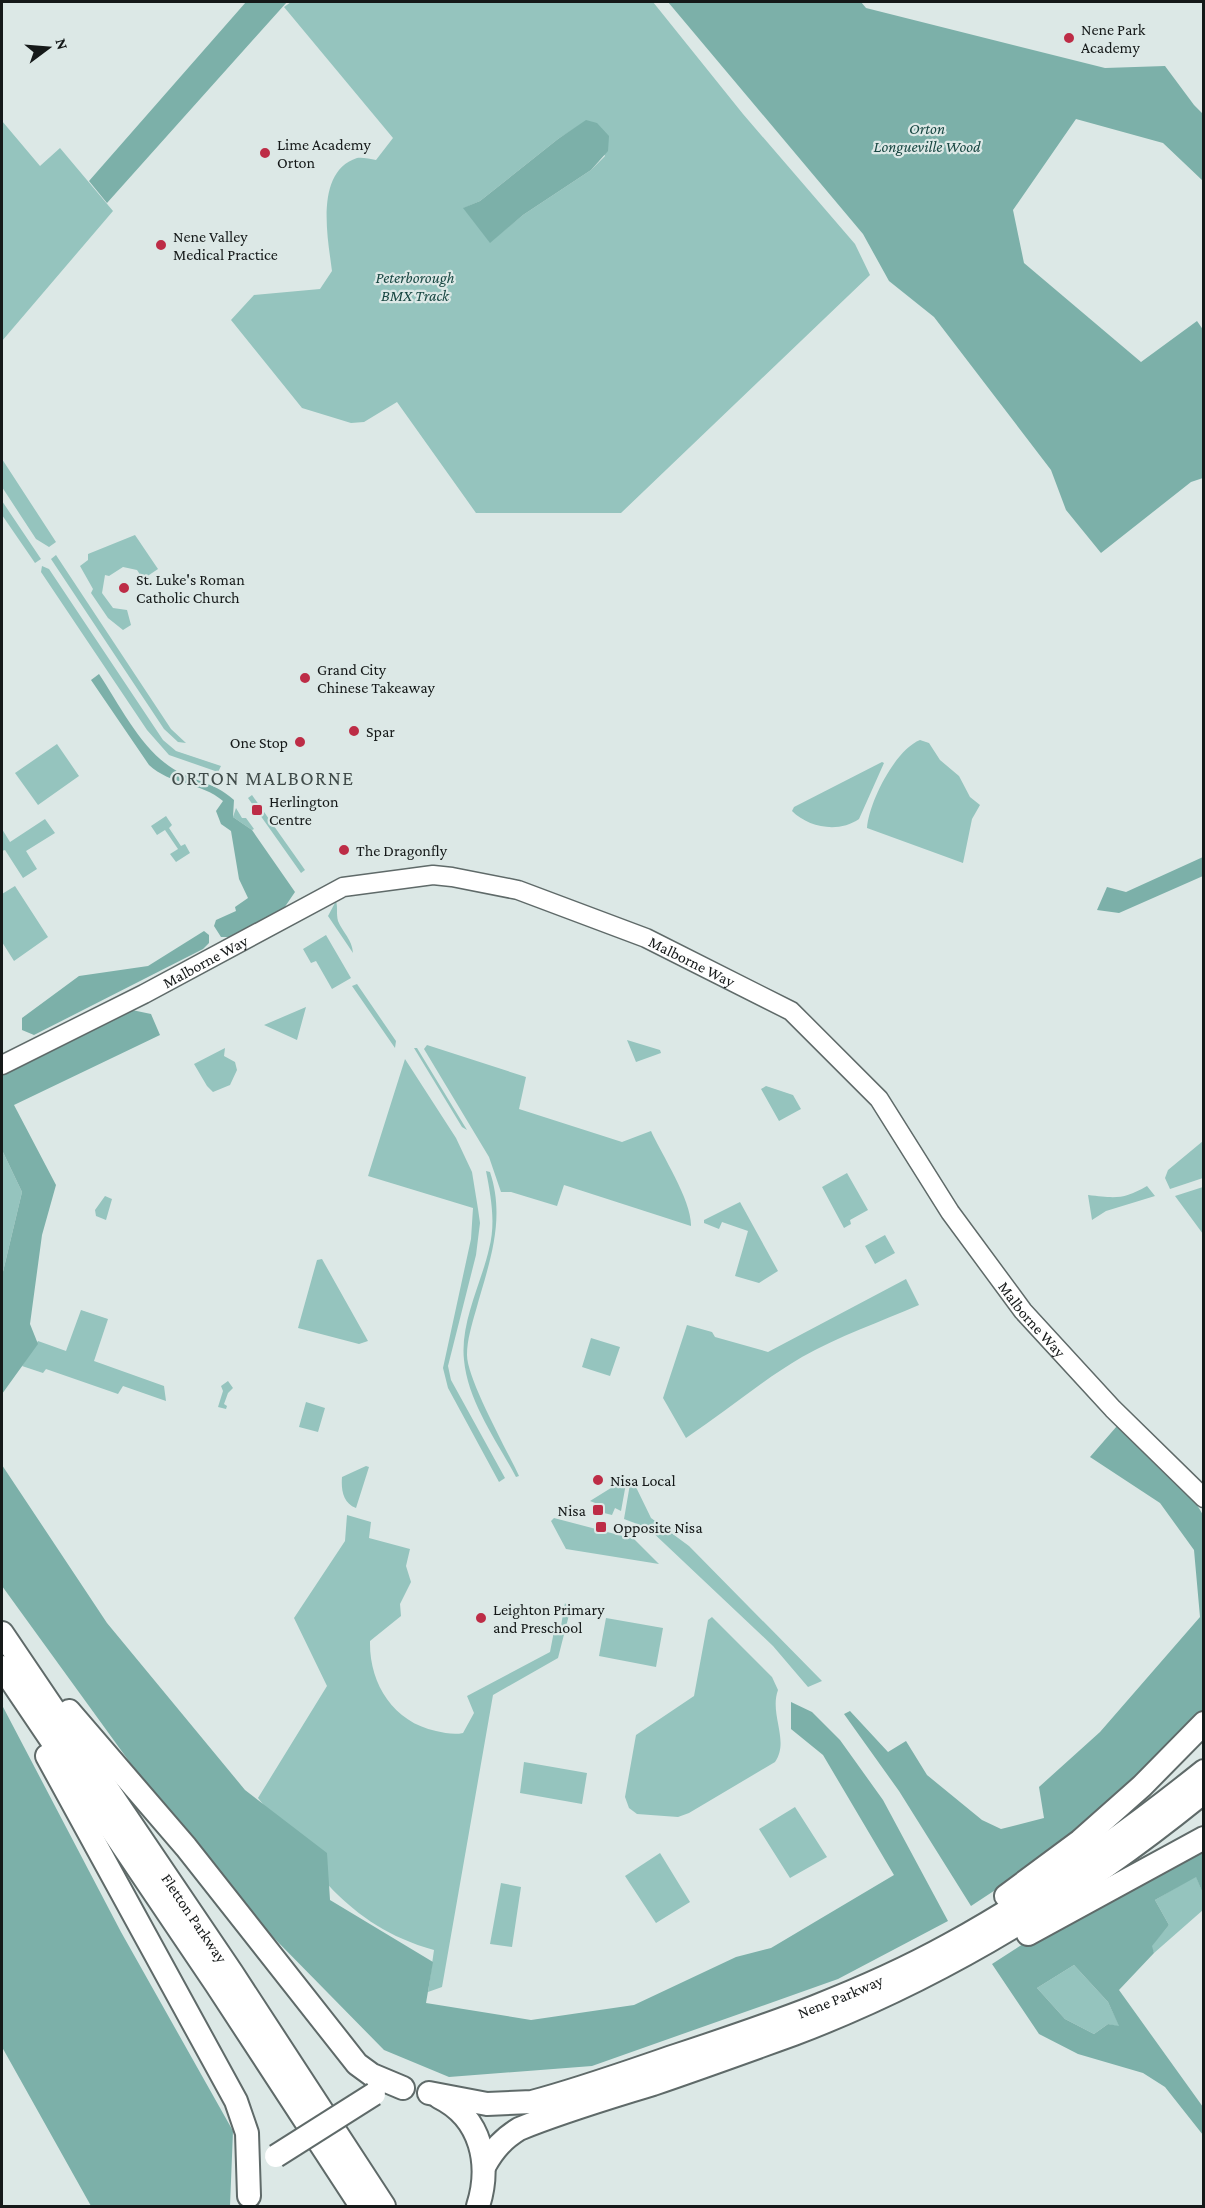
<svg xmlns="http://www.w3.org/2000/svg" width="1205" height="2208" viewBox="0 0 1205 2208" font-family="'Crimson Pro',serif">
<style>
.green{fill:#95c4be;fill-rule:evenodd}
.forest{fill:#7cb0a9;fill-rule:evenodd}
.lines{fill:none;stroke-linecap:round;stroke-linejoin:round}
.secondary-casing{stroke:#5f6a69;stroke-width:21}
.highway-casing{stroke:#5f6a69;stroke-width:26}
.secondary{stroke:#fff;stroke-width:18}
.highway{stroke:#fff;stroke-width:22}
.highway-bridge-casing{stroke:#5f6a69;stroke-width:26;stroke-linecap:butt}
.highway-bridge{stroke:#fff;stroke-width:22}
.poi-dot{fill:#bd2c46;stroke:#dce8e6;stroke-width:2}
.labels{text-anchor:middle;stroke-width:4.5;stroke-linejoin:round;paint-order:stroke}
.poi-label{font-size:16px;fill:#151919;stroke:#dce8e6;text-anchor:start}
.park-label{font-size:16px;font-style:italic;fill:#184742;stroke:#dce8e6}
.street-label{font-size:16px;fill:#151919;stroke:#dce8e6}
.quarter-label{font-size:20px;letter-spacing:1.5px;fill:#414c4a;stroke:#dce8e6}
</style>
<rect width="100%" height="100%" fill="#dce8e6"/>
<path class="green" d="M291,2h362l90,112 112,130 15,31 -249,238h-145l-79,-111 -33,20 -13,1 -49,-15 -71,-88 23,-25 66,-6 12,-18c-4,-32 -18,-99 25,-113 5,-1 13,1 19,2l17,-22 -109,-131zM586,121l19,35 -14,14 -68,45 -33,27 -26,-34 16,-7 78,-62z
M2,121l38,45 20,-18 53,63 -111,130z
M2,459l54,83 -7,5 -13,-8 -34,-52z
M2,501l39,58 -6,4 -33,-48z
M135,535l23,34 -15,10 -6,-9 -14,-3 -14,9 -4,-1 -3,18 11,15 14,2 4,15 -8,5 -15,-12 -17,-25 2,-4 -13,-23 8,-6v-6z
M56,555l115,174 15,14 -8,-1 -14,-13 -113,-170z
M42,566l7,3 114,171 13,11 45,15 -3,6 -49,-17 -22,-25 -106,-158z
M920,740l9,3 11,17 19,16 11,21 10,8 -8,14 -9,44 -96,-35c2,-26 28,-78 53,-88z
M57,744l22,32 -41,29 -23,-32z
M882,762l2,1 -25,56c-20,14 -50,9 -67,-8l2,-4z
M252,795l53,75 -4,3 -53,-75z
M236,808l6,10h4l8,11 -2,1 -19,-13z
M166,816l6,9 -3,3 12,18 4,-2 5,9 -14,9 -6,-8 8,-5 -13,-19 -8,5 -6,-9z
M45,819l10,14 -29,18 11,18 -14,9 -18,-28 -3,1v-22l8,13z
M15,886l33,51 -34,24 -12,-19v-48z
M336,901c2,7 0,12 2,20 5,12 14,18 15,32l-25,-37z
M326,935l25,43 -19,11 -16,-28 -5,2 -8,-14z
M357,984l39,57 -1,7 -43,-62z
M306,1007l-9,33 -33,-15z
M627,1040l33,10 1,3 -25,9z
M427,1045l99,32 -7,32 103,33 29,-11c11,24 41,70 40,95l-127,-41 -7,21 -46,-14h-10l-12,-35 -65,-108z
M225,1048l-1,8 11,6 2,8 -7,15 -17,7 -6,-6 -13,-22z
M414,1048h3l50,82 -5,-3z
M405,1059l51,79 16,34 6,37 2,14 -4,32 -28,111 3,14 54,98 -6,4 -51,-94 -5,-20 28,-129 2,-31 -105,-32z
M766,1086l27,9 8,14 -22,12 -18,-32z
M1203,1141v37l-33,11 -5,-11 3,-8z
M2,1150l20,42 -20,84z
M486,1171l4,1c16,48 -1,91 -14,138 -4,14 -9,30 -9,45 0,24 40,95 52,121l-3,1c-19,-36 -48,-75 -52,-117 -4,-37 17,-76 25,-111 7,-26 2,-52 -3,-78z
M847,1173l21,37 -18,10 1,4 -7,4 -22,-41z
M1147,1186l8,10 -49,15 -14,9 -4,-25c27,3 35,5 59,-9z
M1203,1187h1l-1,47 -28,-38z
M105,1196l7,3 -6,21 -10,-4 -1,-6z
M740,1202l38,69 -19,12 -24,-7 13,-45 -26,-9 -3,7 -15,-6v-3z
M885,1235l10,18 -20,11 -10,-18z
M322,1259l46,82 -9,3 -61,-16 19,-68z
M906,1279l13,26c-39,17 -80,31 -117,52 -41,24 -77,55 -116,81l-23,-40 24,-73 25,7 3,5 53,15z
M81,1310l27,9 -14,42 70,25 2,15 -43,-15 -5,8 -72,-25 -3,4 -21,-7 16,-25 28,10z
M591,1338l29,9 -10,29 -28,-9z
M228,1381l5,7 -5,5 -4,11 3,2 -1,3 -8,-2 5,-16 -2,-5z
M306,1402l19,6 -7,24 -19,-5z
M366,1466l3,1 -13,41c-13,-5 -15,-18 -14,-31z
M627,1478l-6,33 -6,-3 -3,7 -12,-3 3,-6 -13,-5z
M634,1483l17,35 38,28 133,135 -14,6 -35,-41 -125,-118 -24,-9 6,-35z
M347,1515l24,7 -2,16 41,11 -4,17 5,16 -11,22 1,12 -31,25c-1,42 23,81 66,90 9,2 18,4 27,2l11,-20 -7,-17 83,-44 5,-26h6l4,-23 5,8 -12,47 -65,37 -51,292 -14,5 6,-42c-89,-25 -121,-84 -176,-152l69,-112 -33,-68 51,-77z
M554,1518l80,21 25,25 -93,-15 -15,-28z
M712,1617l60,60 6,13c-9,24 12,51 -3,72l-86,51 -11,4 -41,-3 -8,-6 -4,-11 11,-62 58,-39 14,-76z
M606,1618l57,10 -7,39 -57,-11z
M524,1762l63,11 -5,31 -62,-11z
M795,1807l32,50 -37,21 -31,-49z
M660,1853l30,49 -34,21 -31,-47z
M1196,1876l7,18v16l-49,43 -3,-7 18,-21 -14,-25z
M501,1883l20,4 -9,60 -22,-3z
M1074,1965l34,37 12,25 -12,-3 -14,10 -29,-15 -28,-31z"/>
<path class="forest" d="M246,2h41l-180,201 -18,-22z
M668,2h193l5,6 239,60 60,-2 29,39 9,9v67l-40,-38 -87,-24 -63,91 11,53 117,99 56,-41 7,10 -1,147 -12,4 -90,71 -35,-43 -15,-40 -117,-153 -45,-36 -26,-47z
M586,120l11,3 12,13 -1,15 -17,19 -68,45 -33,28 -27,-35 17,-7 78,-62z
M99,674c20,30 40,71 70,92 22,16 43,14 65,34l-1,17 19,13 43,62 -13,19 -45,26h-16l-7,-11 2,-6 20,-9 -1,-4 13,-9 -9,-19 -8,-48 -10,-7 -5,-13 7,-10c-22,-19 -53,-16 -74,-36l-58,-85z
M1203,857v19l-84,37 -22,-3 10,-23 19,5z
M204,931l5,4v8l-6,6 -169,86 -12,-5v-12l57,-42 69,-10z
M132,1010l19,4 9,21 -146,70 42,80 -14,50 -12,89 8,20 -36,50v-118l20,-84 -20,-42v-79z
M1117,1426l72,65 14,24v194l-9,13 -108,108 -115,76 -72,-115 -55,-77 6,-3 38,41 18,-11 21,34 55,45 19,9 43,-11 -5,-31 61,-55 100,-115 -6,-67 -34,-47 -70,-46z
M2,1465l105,158 138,167 82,63 3,47 103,62 -7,41 105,17 103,-15 102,-48 35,-9 123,-73 -71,-120 -32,-26v-27l21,10 28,28 43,60 65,121 -110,58 -246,87 -143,11 -65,-27 -112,-114 -141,-172 -129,-178z
M2,1705l119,227 112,199 -3,75h-139l-89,-159z
M1203,1845v49l-7,-17 -41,23 14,25 -17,21 2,7 -35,37 84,117v28l-38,-48 -22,-14 -65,-19 -39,-20 -47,-70 59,-38zM1074,1965l34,37 11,24 -11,-2 -14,10 -29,-15 -28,-31z"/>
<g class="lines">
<g class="secondary-casing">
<g id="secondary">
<path id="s1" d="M2,1065l142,-71 199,-107 90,-12 19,2 66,13 128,48 145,73 88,88 71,113 73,99 90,98 91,89"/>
</g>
</g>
<g class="highway-casing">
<g id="highway">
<path id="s2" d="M2,1633l230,340 152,233"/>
<path d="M2,1667l214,317 145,222"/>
<path d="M69,1711l117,136 171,217 15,11 31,13"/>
<path d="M47,1756l189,345 11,32 2,63"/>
<path d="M1006,1896l74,-55 62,-55 62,-63"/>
<path d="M1028,1934l176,-96"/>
<path id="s3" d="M429,2093l58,11 45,-2c49,-13 96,-30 143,-46 94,-31 187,-63 274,-111 91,-50 174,-109 255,-174"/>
<path d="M439,2097c43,21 52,68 39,109"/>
<path d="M485,2165c9,-16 18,-26 34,-36 44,-18 89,-31 134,-45 47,-16 94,-33 141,-50 150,-57 286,-141 410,-242"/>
</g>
</g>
<use href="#secondary" class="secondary"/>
<use href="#highway" class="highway"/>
<g class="highway-bridge-casing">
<path id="highway-bridge" d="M276,2156l98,-62"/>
</g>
<use href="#highway-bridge" class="highway-bridge"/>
</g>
<g class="poi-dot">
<circle cx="1069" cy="38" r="6"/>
<circle cx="265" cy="153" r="6"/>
<circle cx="161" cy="245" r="6"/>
<circle cx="124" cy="588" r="6"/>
<circle cx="305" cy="678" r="6"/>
<circle cx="354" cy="731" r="6"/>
<circle cx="300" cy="742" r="6"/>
<rect x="251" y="804" width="12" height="12" rx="3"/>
<circle cx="344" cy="850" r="6"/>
<circle cx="598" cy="1480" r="6"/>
<rect x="592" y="1504" width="12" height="12" rx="3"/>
<rect x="595" y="1521" width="12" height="12" rx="3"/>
<circle cx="481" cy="1618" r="6"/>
</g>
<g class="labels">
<g class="poi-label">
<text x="1081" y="35">Nene Park<tspan x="1081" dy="18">Academy</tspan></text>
<text x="277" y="150">Lime Academy<tspan x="277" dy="18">Orton</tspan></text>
<text x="173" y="242">Nene Valley<tspan x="173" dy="18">Medical Practice</tspan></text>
<text x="136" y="585">St. Luke's Roman<tspan x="136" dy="18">Catholic Church</tspan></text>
<text x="317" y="675">Grand City<tspan x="317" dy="18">Chinese Takeaway</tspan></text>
<text x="366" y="737">Spar</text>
<text x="288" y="748" text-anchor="end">One Stop</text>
<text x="269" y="807">Herlington<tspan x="269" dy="18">Centre</tspan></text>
<text x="356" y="856">The Dragonfly</text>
<text x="610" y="1486">Nisa Local</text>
<text x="586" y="1516" text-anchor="end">Nisa</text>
<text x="613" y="1533">Opposite Nisa</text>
<text x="493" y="1615">Leighton Primary<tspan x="493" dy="18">and Preschool</tspan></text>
</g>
<g class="park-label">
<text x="927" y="134">Orton<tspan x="927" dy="18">Longueville Wood</tspan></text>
<text x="415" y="283">Peterborough<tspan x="415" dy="18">BMX Track</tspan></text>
</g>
<g class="street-label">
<text dy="6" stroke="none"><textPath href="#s1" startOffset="228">Malborne Way</textPath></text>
<text dy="6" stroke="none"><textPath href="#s1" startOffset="750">Malborne Way</textPath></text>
<text dy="6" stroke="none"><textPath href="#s1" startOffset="1254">Malborne Way</textPath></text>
<text dy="6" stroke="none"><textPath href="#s2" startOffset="344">Fletton Parkway</textPath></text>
<text dy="6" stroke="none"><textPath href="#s3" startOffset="430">Nene Parkway</textPath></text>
</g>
<g class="quarter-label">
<text x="263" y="785">ORTON MALBORNE</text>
</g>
</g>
<rect width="1205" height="2208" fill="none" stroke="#151919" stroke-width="6"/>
<g transform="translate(48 48) rotate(74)" stroke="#dce8e6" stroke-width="4.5" paint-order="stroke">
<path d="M0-4.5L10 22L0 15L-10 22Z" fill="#151919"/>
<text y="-9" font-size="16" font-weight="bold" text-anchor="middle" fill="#151919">N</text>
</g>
</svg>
